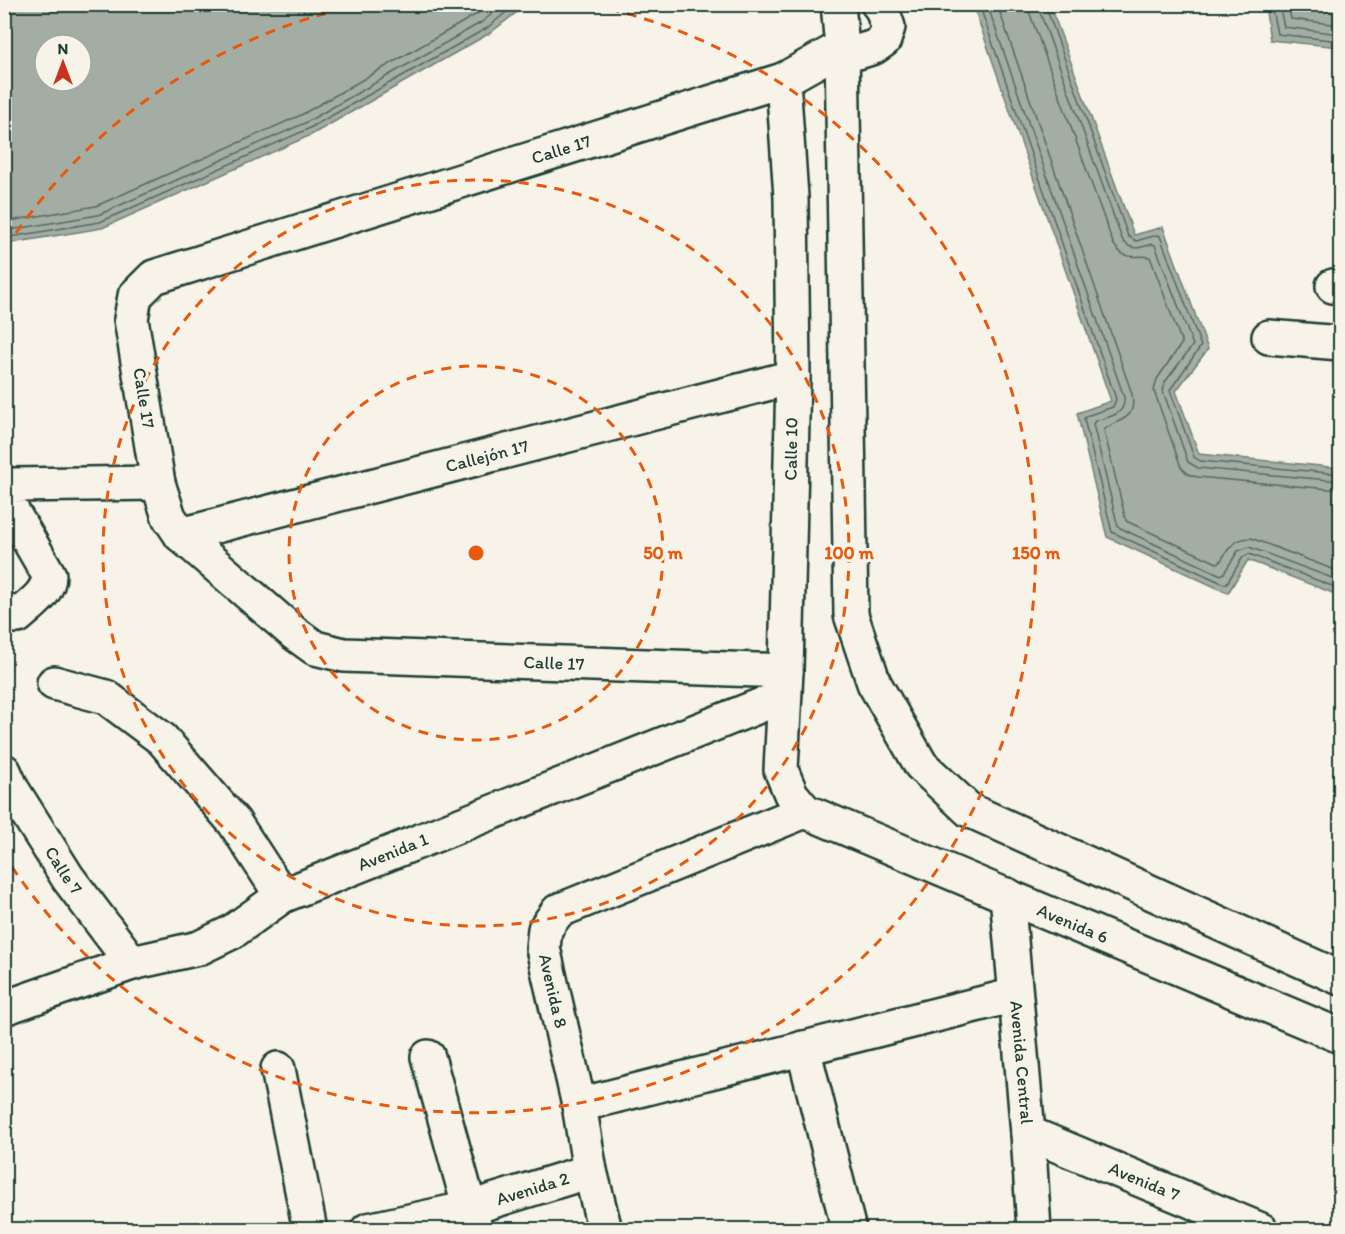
<svg xmlns="http://www.w3.org/2000/svg" width="1345" height="1234" viewBox="0 0 1345 1234" font-family="Itim,sans-serif">
<style>
.water{fill:#a4ada3;stroke:#6f8077;stroke-width:1.5;fill-rule:evenodd}
.lines{fill:none;stroke-linecap:round;stroke-linejoin:round}
.shore{stroke:#546a60;stroke-width:1.5}
.minor-casing{stroke:#1f3d34;stroke-width:38}
.minor{stroke:#f7f3e8;stroke-width:33}
.ring{fill:none;stroke:#e8590c;stroke-width:3;stroke-dasharray:10 8}
.labels{text-anchor:middle;stroke-width:6;stroke-linejoin:round;paint-order:stroke}
.street-label{font-size:18px;fill:#1f3d34;stroke:#f7f3e8}
.centre{fill:#e8590c;stroke:#f7f3e8;stroke-width:3}
.ring-label{font-size:18px;text-anchor:middle;font-weight:bold;fill:#e8590c;stroke:#f7f3e8;stroke-width:6;stroke-linejoin:round;paint-order:stroke}
</style>
<rect width="100%" height="100%" fill="#f7f3e8"/>
<filter id="ink" filterUnits="userSpaceOnUse"><feTurbulence type="fractalNoise" baseFrequency=".0167" numOctaves="2"/><feDisplacementMap in="SourceGraphic" scale="12" xChannelSelector="R" yChannelSelector="G"/><feConvolveMatrix kernelMatrix="1 2 1 2 8 2 1 2 1" color-interpolation-filters="sRGB"/></filter>
<g filter="url(#ink)">
<path class="water" d="M5,4h521v1l-36,28 -179,102 -209,93 -97,16zM45,45h36v36h-36z
M973,5h77l84,230 29,-8 45,122 -32,42 23,63 141,14v128l-92,-36 -20,33 -121,-56 -30,-124 34,-12z
M1265,5h75v42l-70,-7z"/>
<g class="lines">
<path class="shore" d="M979,4l137,395 -3,8 -27,9 -2,3 28,113 112,52 3,-1 16,-26 6,-3 91,35
M987,4l137,393c2,18 -15,20 -29,24l-2,3 25,103 103,48 3,-2 14,-22 11,-4 91,34
M997,4l135,390c5,28 -14,24 -28,36l22,91 91,42 3,-1c8,-13 14,-24 31,-24l89,34
M1028,4l2,10 83,229c12,20 21,11 37,14l32,86 -25,36 -3,12 27,76 7,7 9,3 143,13
M1037,4l85,235c8,13 18,9 30,5l3,1 38,100 -28,37 -2,9 25,71 10,6 142,13
M1045,4l83,232 8,5 21,-6 3,1 41,110 -31,44 24,67 6,4 140,13
M1271,4l6,30 63,7
M1279,4l5,23 56,7
M1288,4l3,15 49,6
M4,222l92,-16 205,-91 176,-101 13,-10
M4,231l94,-16 207,-92 177,-101 22,-18
M4,238l96,-16 208,-93 179,-101 29,-24"/>
<g class="minor-casing">
<g id="minor">
<path d="M838,4l4,43 9,568 23,68 47,82 48,45 371,168"/>
<path id="s1" d="M783,80l8,117 2,180 -7,294 -5,99 10,24 14,17 535,225"/>
<path d="M1333,286l7,-1"/>
<path d="M1269,337l71,6"/>
<path id="s2" d="M181,535l612,-158"/>
<path d="M4,609l5,6 9,1c13,-12 31,-23 31,-41l-44,-76c0,-7 0,-11 7,-14l146,-2"/>
<path id="s3" d="M786,671l-442,-16 -29,-7 -21,-15 -113,-98 -12,-18 -11,-34 -27,-164 4,-23 19,-19 629,-197 59,-33 16,5 16,-5 10,-7 4,-13 -7,-21 -3,-2"/>
<path d="M54,683l52,14 56,42 72,83 48,74"/>
<path id="s4" d="M4,771l8,18 56,89 64,85"/>
<path id="s5" d="M1007,895l21,238 6,97"/>
<path id="s6" d="M4,1008l128,-45 67,-15 33,-16 50,-36 502,-200"/>
<path d="M803,1048l46,182"/>
<path d="M428,1057l47,171"/>
<path d="M278,1069l32,161"/>
<path d="M579,1105l436,-110"/>
<path id="s7" d="M1028,1133l233,97"/>
<path id="s8" d="M368,1230l102,-22 120,-37"/>
<path d="M605,1230l-15,-59 -11,-66 -36,-157 2,-19 13,-18 247,-100"/>
</g>
</g>
<use href="#minor" class="minor"/>
</g>
</g>
<g class="ring">
<circle cx="476" cy="553" r="187"/>
<circle cx="476" cy="553" r="373"/>
<path d="M6 248A560 560 0 0 1 360 5M592 5A560 560 0 1 1 6 858"/>
</g>
<g class="labels">
<g class="street-label">
<text dy="6" stroke="none"><textPath href="#s3" startOffset="1348">Calle 17</textPath></text>
<text transform="translate(144 398) rotate(81)" y="6">Calle 17</text>
<text transform="translate(791 449) rotate(-89)" y="6">Calle 10</text>
<text dy="6" stroke="none"><textPath href="#s2" startOffset="316">Callejón 17</textPath></text>
<text transform="translate(554 663) rotate(2)" y="6">Calle 17</text>
<text dy="6" stroke="none"><textPath href="#s6" startOffset="422">Avenida 1</textPath></text>
<text dy="6" stroke="none"><textPath href="#s4" startOffset="116">Calle 7</textPath></text>
<text dy="6" stroke="none"><textPath href="#s1" startOffset="1029">Avenida 6</textPath></text>
<text transform="translate(553 991) rotate(77)" y="6">Avenida 8</text>
<text dy="6" stroke="none"><textPath href="#s5" startOffset="168">Avenida Central</textPath></text>
<text dy="6" stroke="none"><textPath href="#s7" startOffset="126">Avenida 7</textPath></text>
<text dy="6" stroke="none"><textPath href="#s8" startOffset="170">Avenida 2</textPath></text>
</g>
</g>
<circle cx="476" cy="553" r="9" class="centre"/>
<g class="ring-label">
<text x="663" y="559">50 m</text>
<text x="849" y="559">100 m</text>
<text x="1036" y="559">150 m</text>
</g>
<rect width="1345" height="1234" fill="none" stroke="#f7f3e8" stroke-width="24"/>
<rect x="12" y="12" width="1321" height="1210" fill="none" stroke="#1f3d34" stroke-width="2" filter="url(#ink)"/>
<g transform="translate(63 63)"><circle r="28" fill="#f7f3e8" stroke="#a1aaa0" stroke-width="1.5"/>
<path d="M0-4.5L10 22L0 15L-10 22Z" fill="#c8321e"/>
<text y="-9" font-size="16" font-weight="bold" text-anchor="middle" fill="#1f3d34">N</text>
</g>
</svg>
